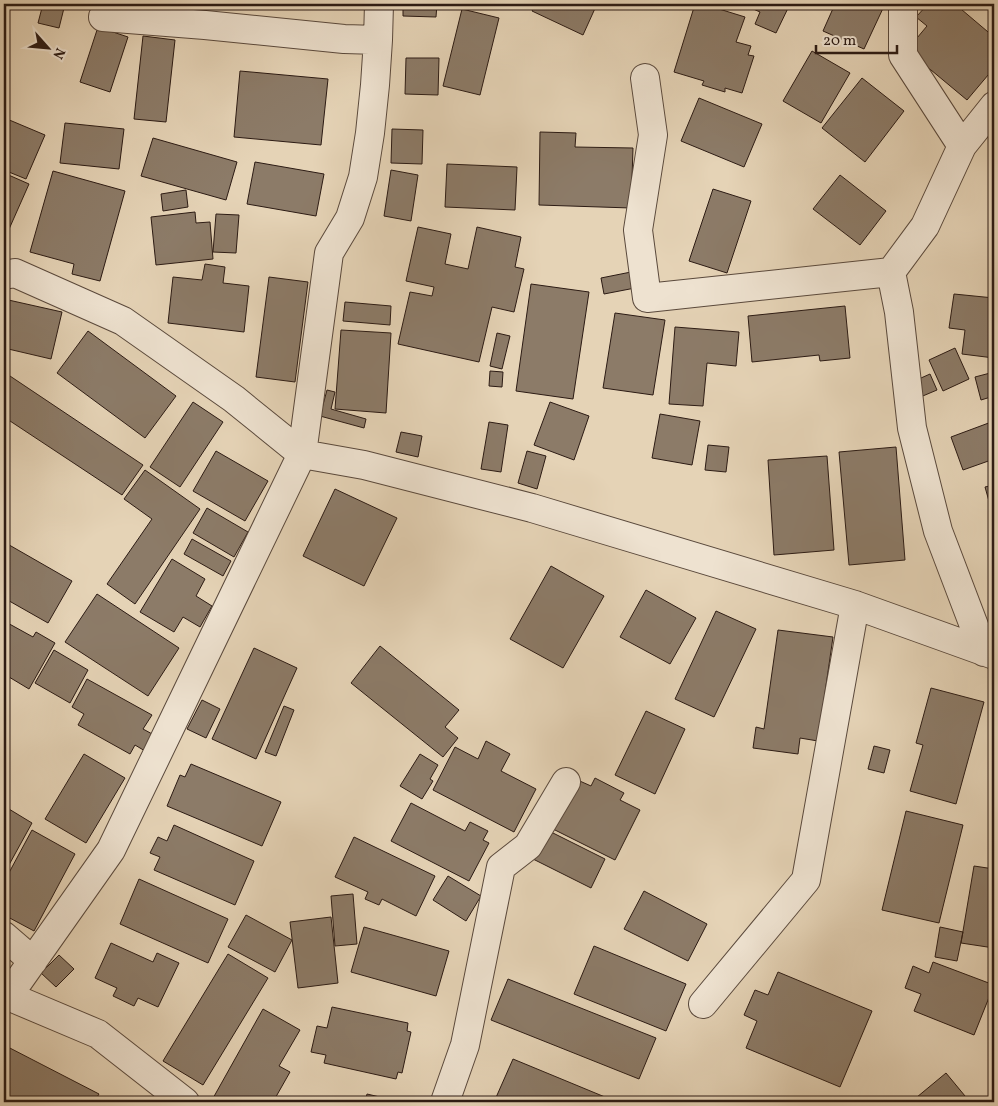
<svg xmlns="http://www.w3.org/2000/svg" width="998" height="1106" viewBox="0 0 998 1106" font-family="Vollkorn,serif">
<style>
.building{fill:#8c7b68;stroke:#2c1b14}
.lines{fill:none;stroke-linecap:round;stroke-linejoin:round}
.street-casing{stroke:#5a493c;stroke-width:30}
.street{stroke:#eee2d0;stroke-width:28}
</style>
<rect width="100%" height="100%" fill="#e5d3b6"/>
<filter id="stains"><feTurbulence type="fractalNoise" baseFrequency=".004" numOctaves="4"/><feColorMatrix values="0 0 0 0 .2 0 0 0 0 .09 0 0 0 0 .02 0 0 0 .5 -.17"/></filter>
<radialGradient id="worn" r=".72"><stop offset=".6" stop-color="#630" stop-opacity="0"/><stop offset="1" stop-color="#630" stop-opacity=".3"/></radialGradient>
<path class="building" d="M43,4l21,4 -5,20 -21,-5z
M300,4h42l-1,4z
M403,4h34l-1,13 -33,-1z
M536,4h61l-14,31 -51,-24z
M695,4h8l42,13 -9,25 15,4 -3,9 6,1 -12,37 -17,-5v4l-23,-7 2,-4 -30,-9z
M742,4h48l-14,29 -21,-9 5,-12z
M835,4h50l-21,45 -41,-18z
M928,4h27l39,33v31l-27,32 -60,-50 20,-24 -11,-9z
M462,9l37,9 -19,77 -37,-9z
M98,27l30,10 -18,55 -30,-10z
M143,36l32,4 -9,82 -32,-3z
M812,51l38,22 -29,50 -38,-22z
M406,58h33l-1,37 -33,-1z
M240,71l88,8 -7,66 -87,-8z
M862,78l42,33 -39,51 -43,-34z
M699,98l63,26 -18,43 -63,-26z
M7,119l38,16 -19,44 -22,-9v-45z
M65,123l59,6 -5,40 -59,-6z
M392,129l31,1 -1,34 -31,-1z
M540,132l36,1 -1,14 58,1 -2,60 -92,-3z
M153,138l84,24 -11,38 -85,-24z
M255,162l69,12 -8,42 -69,-12z
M447,164l70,3 -2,43 -70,-3z
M391,170l27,5 -7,46 -27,-5z
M53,171l72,20 -25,90 -28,-7 2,-10 -44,-12z
M4,173l25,11 -23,52 -2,-1z
M840,175l46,36 -26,34 -47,-36z
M713,189l38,12 -24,72 -38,-12z
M186,190l2,17 -25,4 -2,-17z
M195,212l1,11 14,-1 3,37 -57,6 -5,-48z
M216,214l23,1 -3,38 -23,-1z
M418,227l33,7 -6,30 23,5 9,-42 44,10 -6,30 9,2 -10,43 -22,-5 -13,55 -81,-18 12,-52 22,4 2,-9 -28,-6z
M205,264l20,3 -2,16 26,3 -5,46 -76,-9 5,-46 29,3z
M631,272l4,16 -31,6 -3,-16z
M269,277l39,5 -13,100 -39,-5z
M531,284l58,8 -16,107 -57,-8z
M954,294l40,4v60l-32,-4 3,-24 -16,-2z
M4,299l58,13 -11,47 -47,-11z
M345,302l46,4 -1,19 -47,-4z
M845,306l5,52 -30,3 -1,-6 -67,7 -4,-46z
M615,313l50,7 -12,75 -50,-7z
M675,327l64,5 -3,34 -29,-3 -4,43 -34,-2z
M341,330l50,3 -5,80 -51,-4z
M88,331l88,65 -31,42 -88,-65z
M497,333l13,3 -8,33 -12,-3z
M955,348l14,31 -26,12 -14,-31z
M490,371l13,1 -1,15 -13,-1z
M4,372l139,93 -21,30 -118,-78z
M994,372v24l-13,4 -6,-23z
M930,374l7,16 -19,8 -6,-16z
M327,390l8,2 -4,17 35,10 -2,9 -44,-12z
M193,402l30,20 -43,65 -30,-20z
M550,402l39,14 -15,44 -40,-15z
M660,414l40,7 -8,44 -40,-7z
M994,421v38l-31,11 -12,-33z
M489,422l19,3 -7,47 -20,-3z
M401,432l21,4 -4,21 -22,-5z
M708,445l21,2 -3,25 -21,-2z
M896,447l9,113 -56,5 -10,-113z
M216,451l52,30 -23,40 -52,-30z
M527,451l19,5 -9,33 -19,-6z
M827,456l7,94 -60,5 -6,-95z
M145,470l55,39 -65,95 -28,-20 45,-65 -28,-20z
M994,485v34l-9,-32z
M335,489l62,29 -33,68 -61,-30z
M207,508l41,24 -14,25 -41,-24z
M192,539l39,22 -8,15 -39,-22z
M4,542l68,39 -24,42 -44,-25z
M172,559l33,20 -9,17 16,10 -12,21 -17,-10 -9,15 -34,-20z
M551,566l53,30 -41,72 -53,-29z
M646,590l50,28 -26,46 -50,-27z
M97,594l82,54 -31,48 -83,-54z
M716,611l40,18 -42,88 -39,-18z
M4,621l29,16 3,-5 19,11 -26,46 -25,-15z
M778,630l55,7 -15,104 -18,-3 -2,16 -45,-6 3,-21 8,2z
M380,646l79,64 -14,17 13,11 -15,19 -92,-74z
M254,648l43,20 -41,91 -44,-20z
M54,650l34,20 -18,33 -35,-20z
M87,679l65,36 -9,14 11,6 -9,16 -10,-6 -5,9 -52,-29 6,-11 -12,-7z
M931,688l53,14 -28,102 -46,-13 13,-46 -7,-2z
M202,700l18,9 -14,29 -19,-9z
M284,706l10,4 -18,46 -11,-4z
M646,711l39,18 -30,65 -40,-19z
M486,741l24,13 -9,17 35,18 -22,43 -81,-42 22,-43 23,12z
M874,746l16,4 -6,23 -16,-4z
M84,754l41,24 -39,65 -41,-24z
M420,754l18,11 -8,14 3,2 -11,18 -22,-13z
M191,764l90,38 -19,44 -95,-40 13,-31 5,2z
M573,778l18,8 4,-8 29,15 -4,7 20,10 -25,50 -66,-33z
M411,803l54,28 5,-9 18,9 -5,9 6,3 -20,38 -78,-40z
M4,806l28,17 -28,51z
M906,811l57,14 -24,98 -57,-13z
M174,825l80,36 -19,44 -81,-35 6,-13 -10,-4 8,-16 9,4z
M32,830l43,24 -41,77 -28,-15 3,-5 -5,-3v-26z
M547,830l58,29 -14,29 -58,-29z
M354,837l81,39 -19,40 -34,-17 -3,6 -14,-6 3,-7 -33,-15z
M974,866l20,3v79l-33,-5z
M448,876l33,20 -15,25 -33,-21z
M139,879l89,40 -20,44 -88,-39z
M644,891l63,33 -19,37 -64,-32z
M353,894l4,50 -22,2 -4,-50z
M246,915l46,25 -17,32 -47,-25z
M331,917l7,66 -40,5 -8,-66z
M364,927l85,24 -13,45 -85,-24z
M940,927l23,5 -6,29 -22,-4z
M111,943l42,19 4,-9 22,10 -21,44 -20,-9 -4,8 -21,-10 4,-8 -22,-10z
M594,946l92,38 -20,47 -92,-37z
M228,954l40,24 -65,107 -40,-24z
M59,955l15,14 -18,18 -15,-14z
M933,962l61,23 -20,50 -60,-24 7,-17 -16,-6 8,-22 16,7z
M778,972l94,39 -32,76 -94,-39 11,-27 -13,-6 11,-25 13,5z
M508,979l148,59 -17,41 -148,-59z
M332,1007l76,16 -1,8 4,1 -9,41 -4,-1 -2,7 -72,-16 2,-8 -15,-3 6,-26 10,2z
M263,1009l37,21 -21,36 11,6 -17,30h-57l-4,-2z
M4,1045l95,49 -5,8h-90z
M513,1059l104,43h-123z
M946,1073l24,29h-59z
M367,1094l34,8h-36z"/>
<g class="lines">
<g class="street-casing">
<path id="street" d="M903,4v51l59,91
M103,17l102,8 139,14 34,1
M645,78l8,57 -15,95 9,68 244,-26 34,-46 37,-80 32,-40
M891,272l8,40 13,116 26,103 46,121
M4,275l11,-2 108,48 111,78 68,55 62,11 168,43 323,97 139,50
M4,936l29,25
M8,996l103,-146 191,-396 27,-201 21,-35 13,-41 7,-44 5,-48 3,-45 1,-36
M4,997l4,-1 90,38 87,68
M703,1004l103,-124 49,-275
M445,1102l20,-57 36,-178 27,-21 38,-64"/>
</g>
<use href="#street" class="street"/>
</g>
<rect width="998" height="1106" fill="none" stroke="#e5d3b6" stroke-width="20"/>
<rect x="5" y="5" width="988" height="1096" fill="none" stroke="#2c1b14" stroke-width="2.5"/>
<rect x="10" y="10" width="978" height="1086" fill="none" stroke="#2c1b14"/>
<g transform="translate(48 48) rotate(117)" stroke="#eee2d0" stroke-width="4" paint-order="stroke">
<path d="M0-4L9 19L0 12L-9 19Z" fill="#2c1b14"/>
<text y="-8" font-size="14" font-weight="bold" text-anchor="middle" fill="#2c1b14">N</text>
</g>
<path d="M816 45v8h81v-8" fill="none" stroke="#2c1b14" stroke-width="2.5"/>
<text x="823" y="45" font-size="15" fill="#2c1b14" stroke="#eee2d0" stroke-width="4" paint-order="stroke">20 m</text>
<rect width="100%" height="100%" filter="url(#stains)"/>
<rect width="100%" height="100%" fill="url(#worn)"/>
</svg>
